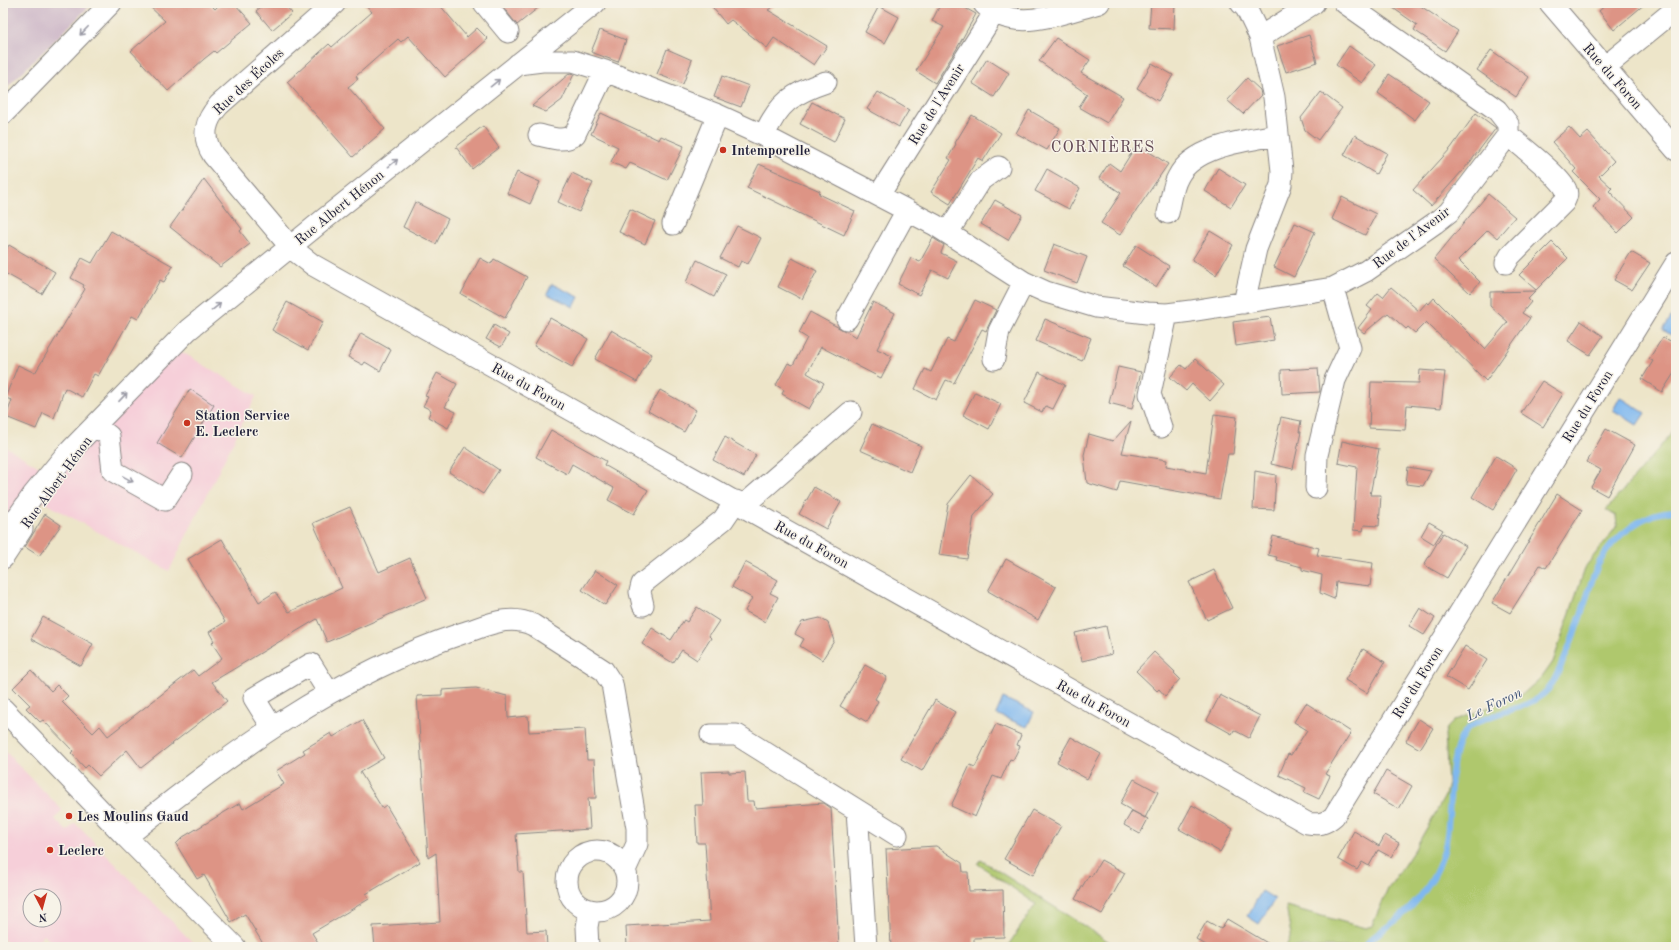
<svg xmlns="http://www.w3.org/2000/svg" width="1679" height="950" viewBox="0 0 1679 950" font-family="'Old Standard TT',serif">
<style>
.built{fill:#f6cfd9;fill-rule:evenodd}
.industrial{fill:#d1bdcb}
.green{fill:#afc86d;stroke:#687554}
.water{fill:#7fb8ef;stroke:#506d95}
.lines{fill:none;stroke-linecap:round;stroke-linejoin:round}
.stream{stroke:#7fb8ef;stroke-width:6}
.building{fill:#dd9485}
.minor-casing{stroke:#888482;stroke-width:23}
.minor{stroke:#fff;stroke-width:21}
.oneway{stroke:#9c9ca7}
.poi-dot{fill:#c8321e;stroke:#f7f3e8;stroke-width:1.5}
.labels{text-anchor:middle;stroke-width:3;stroke-linejoin:round;paint-order:stroke}
.street-label{font-size:14px;fill:#22223b;stroke:#f7f3e8}
.poi-label{font-size:14px;font-weight:bold;fill:#22223b;stroke:#f7f3e8;text-anchor:start}
.water-label{font-size:15px;font-style:italic;fill:#43567a;stroke:#f7f3e8}
.quarter-label{font-size:16px;letter-spacing:1px;fill:#634a55;stroke:#f7f3e8}
</style>
<rect width="100%" height="100%" fill="#f7f3e8"/>
<filter id="ink" filterUnits="userSpaceOnUse"><feTurbulence type="fractalNoise" baseFrequency=".025" numOctaves="2"/><feDisplacementMap in="SourceGraphic" scale="8" xChannelSelector="R" yChannelSelector="G"/><feConvolveMatrix kernelMatrix="1 2 1 2 8 2 1 2 1" color-interpolation-filters="sRGB"/></filter>
<filter id="wash" filterUnits="userSpaceOnUse"><feTurbulence type="fractalNoise" baseFrequency=".012" numOctaves="4" result="noise"/><feDisplacementMap in="SourceGraphic" scale="16" xChannelSelector="R" yChannelSelector="G"/><feGaussianBlur stdDeviation="0.9" result="paint"/><feColorMatrix in="noise" values="0 0 0 0 0 0 0 0 0 0 0 0 0 0 0 0 0 1.4 0 .05"/><feComposite in="paint" operator="in"/></filter>
<g filter="url(#wash)">
<rect width="100%" height="100%" fill="#ede5c9"/>
<path class="built" d="M172,346l84,50 -87,175 -133,-73 -33,54v-107l51,31z
M3,749l59,61 -7,9 12,12 8,-8 122,124h-141l-12,-12 -12,12h-20l-9,-8zM30,896h24v24h-24z"/>
<path class="industrial" d="M3,3h90l-90,88z"/>
<path class="green" d="M1676,428v519h-390l5,-12 -5,-29 79,22 7,-2 16,-37 28,-42 29,-51 3,-13 -3,-49 2,-6 7,-7 70,-28 19,-17 10,-14 33,-96 31,-40 -1,-10 -10,-6z
M981,860l136,87h-110l29,-43 -58,-40z"/>
<path class="water" d="M552,284l27,13 -5,10 -27,-13z
M1676,309v29l-13,-8z
M1620,397l25,16 -8,12 -24,-15z
M1003,698l31,14 -7,15 -31,-13z
M1262,891l13,8 -16,25 -12,-8z"/>
<g class="lines">
<path class="stream" d="M1364,947c9,-12 23,-19 35,-29 18,-15 34,-36 42,-58 14,-35 3,-99 23,-127 17,-23 71,-20 88,-49 14,-25 24,-54 33,-81 4,-13 8,-28 14,-40 15,-27 45,-52 77,-52"/>
</g>
<g id="blocks">
<path class="building" d="M146,3h63l6,6 6,-6h13l18,20 -36,30 -2,-2 -10,8 -36,32 -37,-40 34,-30z
M266,3h17l9,10 -20,17 -16,-19z
M364,3h74l29,34 10,-9 11,11 -43,38 -37,-41 -7,6 -3,-3 -42,37 2,3 -10,8 37,42 -32,28 -66,-75 42,-38 3,3 40,-35z
M500,3h44l-27,22z
M709,3h69l-10,7 59,36 -13,19 -40,-27 -7,10 -36,-28 -5,4z
M941,3h15l20,11 -20,36 -21,33 -19,-12 28,-44 -12,-6z
M1151,3h24l-1,26 -25,-1z
M1386,3h30l42,28 -13,20 -31,-21 3,-5z
M1608,3h38l-32,27 -15,-19z
M879,6l20,11 -14,26 -20,-11z
M600,30l26,10 -8,22 -27,-10z
M1309,35l8,27 -31,10 -9,-26z
M1056,38l34,22 -9,13 42,24 -16,26 -28,-16 8,-13 -48,-33z
M1349,46l27,19 -14,18 -26,-18z
M667,49l25,11 -9,24 -26,-10z
M1491,50l38,27 -13,20 -39,-27z
M987,59l22,14 -15,24 -22,-14z
M1152,63l21,12 -15,26 -21,-13z
M570,73l4,1 -12,26 -16,12 -14,-6z
M1389,74l40,27 -14,19 -37,-27z
M722,76l27,10 -8,21 -27,-10z
M1247,78l13,12 1,5 -18,19 -16,-14z
M878,92l31,18 -10,17 -32,-18z
M1321,92l21,16 -24,32 -13,-10 -4,-12z
M812,102l33,17 -11,23 -34,-18z
M1029,110l31,18 -13,22 -31,-17z
M601,113l58,27 2,-4 23,10 -17,34 -37,-17 -4,6 -15,-7 7,-15 -27,-13z
M1476,113l20,15 -25,33 -40,45 -18,-16 38,-42z
M972,115l29,18 -18,28 -5,-3 -28,46 -19,-12 20,-32 -3,-2 8,-14 -1,-1z
M483,126l16,22 -27,21 -16,-22z
M1569,127l11,12 8,-7 26,29 -15,15 13,12 -3,3 25,26 -16,16 -25,-26 7,-8 -27,-27 3,-3 -24,-27z
M1355,135l32,18 -11,21 -32,-19z
M1137,144l31,20 -48,71 -19,-12 20,-30 -22,-15 10,-15 11,8z
M759,164l61,27 -1,3 36,17 -11,24 -97,-47z
M1218,168l27,17 -14,22 -26,-16z
M1047,169l33,19 -11,21 -34,-18z
M517,172l23,10 -10,22 -23,-11z
M572,173l21,10 -14,29 -21,-10z
M204,179l38,50 -2,2 10,13 -30,23 -50,-40z
M1488,194l27,23 -18,21 -9,-8 -30,30 22,22 -10,11 -36,-34z
M1342,197l34,17 -11,21 -33,-16z
M995,200l27,15 -14,25 -27,-16z
M415,202l33,17 -12,25 -33,-17z
M630,209l25,12 -10,23 -26,-12z
M1295,223l20,9 -21,45 -20,-10z
M737,226l24,12 -13,26 -7,-3 -3,6 -18,-9z
M111,231l62,35 -9,16 -4,-2 -22,39 -6,-3 -34,60 -4,-2 -12,23 -17,-9 -11,30 -11,-5 -7,16 -30,-12 6,-17 -7,-2 13,-33 17,8 50,-84 -2,-2 1,-2 -13,-7 11,-20 10,5z
M1210,231l23,14 -17,30 -24,-15z
M933,238l11,7 -3,8 16,8 -9,17 -16,-8 -13,25 -21,-11 13,-26 9,4z
M1552,242l16,16 -32,32 -17,-15z
M1054,244l33,13 -10,26 -33,-13z
M9,245l46,27 -13,22 -39,-22v-17z
M1136,245l33,21 -13,21 -33,-21z
M1631,252l19,11 -18,27 -18,-10z
M480,258l11,6 3,-5 33,18 -22,41 -44,-24z
M792,258l25,13 -15,28 -24,-12z
M697,260l29,14 -12,23 -28,-15z
M1391,287l28,24 8,-9 2,2 5,-6 51,51 23,-27 -18,-16v-14l46,-1 -8,8 3,3 -9,11 8,5 -44,63 -60,-59 -11,11 -7,-6 -2,2 -18,-16 -24,20 -6,-5 14,-18 -5,-4 11,-13 5,4z
M975,300l21,10 -10,21 -4,-2 -28,54 -8,-3 -10,20 -21,-11 10,-20 6,3 16,-33 7,3z
M287,302l36,20 -15,28 -36,-20z
M873,302l22,11 -18,36 15,7 -11,22 -60,-31 -14,26 17,10 -15,26 -27,-15 2,-4 -8,-5 12,-22 5,2 14,-27 -8,-5 11,-21 46,25z
M1270,317l4,23 -38,6 -3,-24z
M550,318l38,21 -16,28 -38,-21z
M1045,319l46,19 -9,23 -46,-20z
M1581,321l22,15 -13,19 -22,-14z
M494,325l15,9 -8,13 -15,-8z
M611,330l41,24 -15,28 -42,-23z
M361,333l30,17 -11,21 -15,-9 -2,3 -15,-8z
M1663,337l13,7v26l-14,22 -20,-13 11,-18 -4,-2z
M1195,359l29,26 -14,16 -18,-17 -6,7 -16,-14 11,-12 5,4z
M1118,367l23,5 -9,37 -23,-6z
M1318,368l2,24 -38,2 -1,-24z
M1420,370l25,2 -4,36 -34,-3 -2,25 -36,-2 2,-46 48,1z
M1039,372l26,13 -12,24 -7,-3 -4,6 -18,-9z
M437,373l20,11 -12,23 11,5 -8,16 -20,-11 3,-7 -8,-4 5,-9 -3,-1z
M1542,381l21,13 -20,33 -22,-14z
M190,389l24,16 -32,53 -25,-15z
M660,390l36,20 -12,22 -36,-21z
M975,392l26,12 -12,25 -26,-14z
M1214,414l23,3 -4,37h-5l-8,45 -100,-18 -3,11 -30,-9 -3,-28 5,-21 24,7 18,-20 -9,32 45,7 -1,6 40,7z
M1281,417l20,4 -2,11h2l-8,37 -22,-5z
M872,424l49,22 -11,26 -50,-22z
M1606,429l29,16 -28,51 -16,-9 10,-17 -14,-8z
M551,430l55,31 -2,4 44,25 -14,24 -26,-14 6,-12 -42,-24 -5,10 -31,-17z
M725,437l31,18 -12,22 -31,-17z
M1342,441l37,8 -9,46h11l-2,31 -15,-1 -1,6 -10,-1 4,-63 -19,-4z
M465,447l34,23 -16,24 -34,-22z
M1496,456l21,13 -24,41 -21,-13z
M1408,467l23,4 -8,15 -17,-2z
M1255,471l21,4 -2,35 -21,-1z
M971,475l22,19 -19,22 -7,43 -28,-4 9,-51z
M814,487l27,15 -15,27 -27,-15z
M1557,494l25,16 -36,58 -6,-3 -30,48 -18,-10z
M350,507l29,65 31,-14 17,40 -100,44 -10,-23 -105,63 15,19 -86,67 -14,-18 -28,26 -11,-11 -3,3 -14,-15 2,-2 -30,-31 -3,2 -14,-14 4,-3 -17,-17 18,-18 20,21 6,-6 11,11 -6,6 31,31 7,-7 8,10 85,-66 5,6 24,-18 -10,-15 2,-2 -5,-9 16,-10 -37,-63 34,-20 37,63 16,-10 14,20 53,-24 -29,-65z
M45,514l16,11 -22,31 -14,-9z
M1429,522l14,8 -9,14 -13,-8z
M1443,533l23,13 -19,32 -23,-13z
M1273,536l46,12 -2,7 56,8 -3,23 -34,-4 -2,17 -14,-6 2,-18 -20,-5v-3l-26,-7 1,-3 -9,-2z
M1006,559l50,28 -18,33 -50,-29z
M745,562l33,18 -8,13 8,4 -13,25 -20,-11 7,-13 -20,-11z
M595,570l23,15 -13,20 -23,-15z
M1214,570l18,38 -25,12 -18,-38z
M697,607l22,14 -10,15 2,2 -14,22 -15,-10 -9,13 -31,-19 10,-16 19,12 13,-20 3,2z
M1420,608l15,10 -11,17 -15,-9z
M43,617l50,27 -12,22 -50,-27z
M820,618l8,5 6,18 -12,19 -22,-14 4,-7 -9,-5 7,-12z
M1106,626l6,28 -30,7 -7,-28z
M1465,646l22,14 -19,30 -22,-13z
M1363,649l22,13 -18,31 -22,-13z
M1154,652l21,20 -1,1 6,6 -15,17 -6,-7 -2,2 -21,-20z
M865,665l22,12 -12,22 3,2 -11,21 -27,-16z
M476,688l31,8 1,22 20,-2 1,16 56,-3 2,31h7l2,38h-8l2,31 -74,5 3,38h4l4,60 19,-1 1,16h-172l-2,-21 67,-4 -4,-69 -8,5 -11,-162 25,-1v-5z
M1220,695l40,21 -11,22 -15,-8 -2,4 -25,-14z
M935,700l20,12 -33,59 -21,-12z
M1306,703l45,29 -26,42 5,2 -11,23 -15,-7 2,-4 -27,-13 9,-21 3,1 16,-25 -13,-8z
M1419,719l14,9 -13,21 -14,-8z
M362,720l22,38 -24,14 22,36 4,-3 34,57 -54,32 3,5 -57,34 9,14h-56l-20,-33 -14,8 -27,-47 -7,4 -21,-35 7,-7 57,-34 3,6 41,-25 -8,-13 29,-18 -2,-3 28,-17 2,4z
M996,724l25,11 -4,10 3,1 -7,14 -3,-1 -9,20 -8,-3 -18,41 -24,-11 19,-41 5,2z
M1071,737l30,17 -14,25 -30,-17z
M729,771v2l16,-1 2,29h7l1,7 69,-5 7,5 8,139h-212l-1,-21 84,-5 -5,-78h-8l-2,-38h8l-2,-33z
M1386,771l26,15 -13,23 -26,-15z
M1134,779l24,13 -13,26 -25,-14z
M1192,805l41,24 -13,23 -41,-23z
M1032,810l29,16 -28,49 -29,-16z
M1132,811l16,8 -8,15 -16,-9z
M1354,831l25,15 6,-11 14,8 -8,14 -13,-7 -9,16 -7,-4 -5,8 -19,-11z
M936,846l26,17 1,9h5l1,19 34,-1 1,47 -30,1v9h-83l-5,-98z
M1101,860l24,13 -23,41 -27,-15 14,-24 2,2z
M1227,919l47,28h-65l-13,-8 11,-18 14,8z"/>
</g>
</g>
<g filter="url(#ink)">
<use href="#blocks" fill-opacity="0" stroke="#888482" stroke-width="1"/>
<g class="lines">
<g class="minor-casing">
<path id="minor" d="M335,3l-116,102c-14,16 -18,31 -6,50l70,83 12,13 18,14 994,558c12,2 18,1 27,-7l342,-553
M484,3l24,29
M1241,3l5,5 14,29
M1550,3l126,147
M984,4c30,31 80,8 115,-1
M518,64l24,-3h31l32,10 113,44 46,21 171,89 89,57 22,10 50,15 51,6 20,1 24,-3 142,-23 33,-17 69,-48 14,-11 59,-77v-11l-11,-14 -152,-107
M1605,67l71,-58
M3,114l108,-111
M539,135c13,3 25,8 36,-1l30,-63
M764,136c14,-33 29,-43 62,-54
M879,195l115,-182
M1168,213c3,-11 4,-26 10,-36 15,-31 69,-37 99,-42
M673,224l45,-109
M948,232l33,-52 18,-13
M1506,263l4,-7 54,-54c2,-4 4,-8 2,-12 -5,-13 -46,-45 -58,-55
M1244,303l12,-54 25,-64 1,-14 -8,-74 -14,-60 54,-34
M847,319l60,-109
M994,359l5,-28 25,-49
M96,426l13,10 4,35 52,29 17,-26
M1161,427l-11,-33 17,-80
M1316,488l1,-33 18,-75 15,-32 -17,-60
M743,506l108,-94
M3,538l30,-43 31,-38 124,-127 134,-109 273,-218
M3,558l19,-29
M643,605l-3,-13 2,-8 81,-64 13,-19
M3,709l123,128c103,-83 210,-162 337,-204 23,-7 46,-20 70,-8l70,45 9,14 25,144v16l-12,26
M272,727l-18,-29 57,-34 18,29
M711,735h26l160,100
M857,810l9,137
M126,837l109,110
M567 881a30 30 0 1 1 60 0a30 30 0 1 1-60 0Z
M588,947l-1,-20 3,-17"/>
</g>
<use href="#minor" class="minor"/>
</g>
<defs><path id="oneway-shaft" d="M-6 0H5M1.5-3L5.5 0L1.5 3" fill="none" stroke-width="1.6" stroke-linecap="round" stroke-linejoin="round"/></defs>
<g class="oneway">
<use href="#oneway-shaft" transform="translate(84 31) rotate(134)"/>
<use href="#oneway-shaft" transform="translate(495 83) rotate(-39)"/>
<use href="#oneway-shaft" transform="translate(393 163) rotate(-39)"/>
<use href="#oneway-shaft" transform="translate(216 307) rotate(-39)"/>
<use href="#oneway-shaft" transform="translate(123 397) rotate(-47)"/>
<use href="#oneway-shaft" transform="translate(128 479) rotate(29)"/>
</g>
</g>
<g class="poi-dot">
<circle cx="723" cy="150" r="4"/>
<circle cx="187" cy="423" r="4"/>
<circle cx="69" cy="816" r="4"/>
<circle cx="50" cy="850" r="4"/>
</g>
<g class="labels">
<g class="street-label">
<text transform="translate(1613 76) rotate(49)" y="5">Rue du Foron</text>
<text transform="translate(248 81) rotate(-43)" y="5">Rue des Écoles</text>
<text transform="translate(936 104) rotate(-58)" y="5">Rue de l'Avenir</text>
<text transform="translate(339 207) rotate(-39)" y="5">Rue Albert Hénon</text>
<text transform="translate(1411 237) rotate(-37)" y="5">Rue de l'Avenir</text>
<text transform="translate(529 386) rotate(29)" y="5">Rue du Foron</text>
<text transform="translate(1587 406) rotate(-58)" y="5">Rue du Foron</text>
<text transform="translate(56 482) rotate(-54)" y="5">Rue Albert Hénon</text>
<text transform="translate(812 544) rotate(29)" y="5">Rue du Foron</text>
<text transform="translate(1417 682) rotate(-58)" y="5">Rue du Foron</text>
<text transform="translate(1094 703) rotate(29)" y="5">Rue du Foron</text>
</g>
<g class="poi-label">
<text x="731" y="155">Intemporelle</text>
<text x="195" y="420">Station Service<tspan x="195" dy="16">E. Leclerc</tspan></text>
<text x="77" y="821">Les Moulins Gaud</text>
<text x="58" y="855">Leclerc</text>
</g>
<g class="water-label">
<text transform="translate(1494 704) rotate(-25)" y="5">Le Foron</text>
</g>
<g class="quarter-label">
<text x="1103" y="152">CORNIÈRES</text>
</g>
</g>
<rect width="1679" height="950" fill="none" stroke="#f7f3e8" stroke-width="16"/>
<g transform="translate(42 908) rotate(174)"><circle r="19" fill="#f7f3e8" stroke="#a29fa3"/>
<path d="M0-3L7 15L0 10L-7 15Z" fill="#c8321e"/>
<text y="-6" font-size="11" font-weight="bold" text-anchor="middle" fill="#22223b">N</text>
</g>
</svg>
